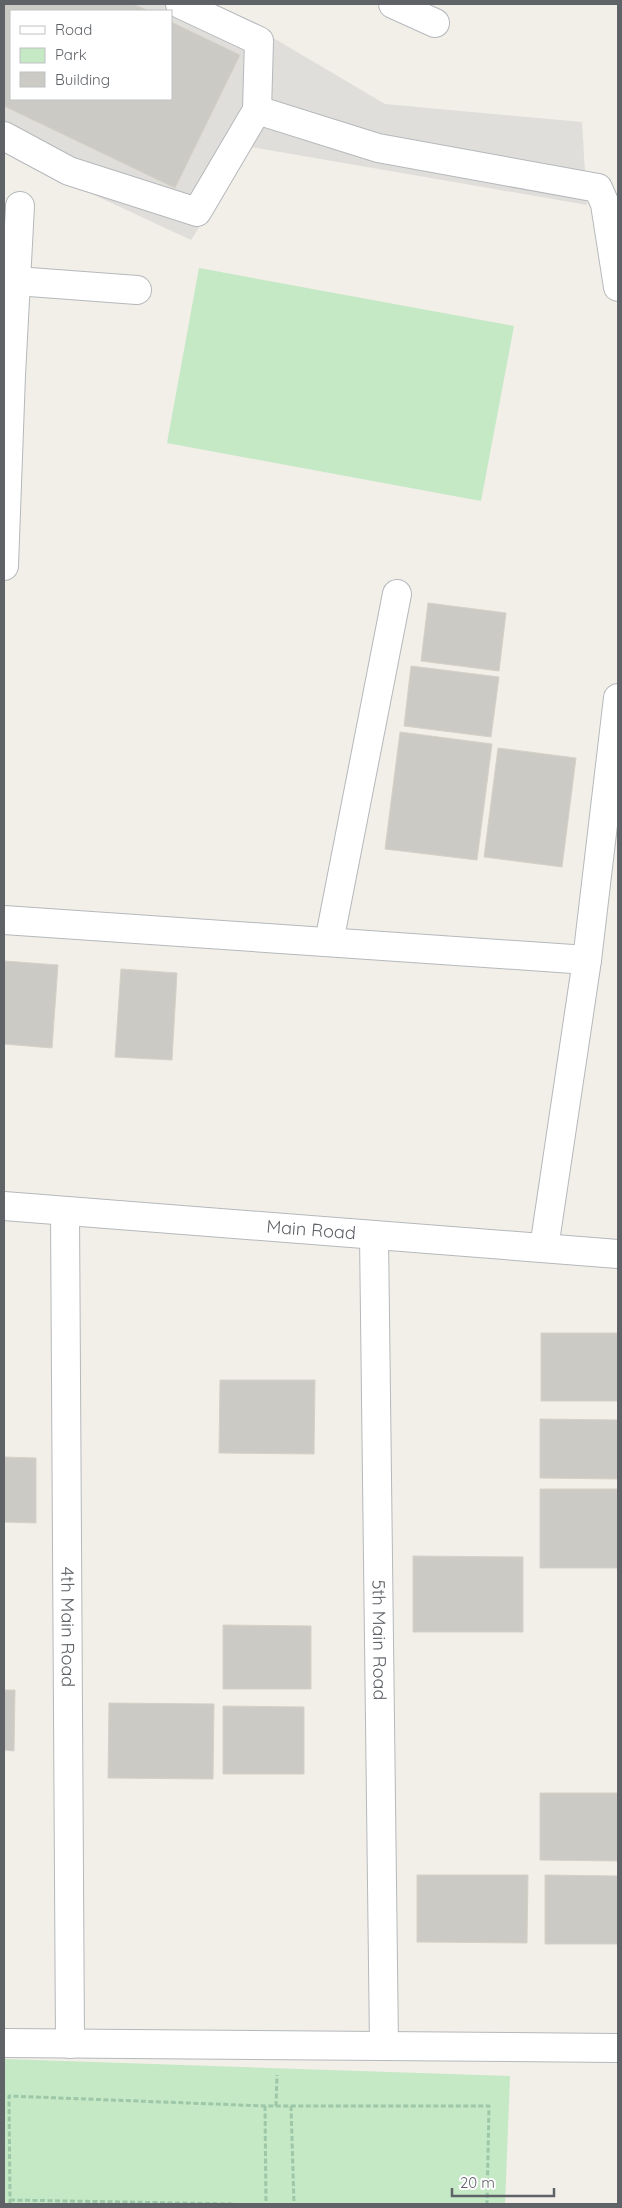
<svg xmlns="http://www.w3.org/2000/svg" width="622" height="2208" viewBox="0 0 622 2208" font-family="Quicksand,sans-serif">
<style>
.industrial{fill:#e0deda;fill-rule:evenodd}
.green{fill:#c5e8c5}
.building{fill:#cccac5;stroke:#d6d1c6}
.lines{fill:none;stroke-linecap:round;stroke-linejoin:round}
.minor-casing{stroke:#b5b8bc;stroke-width:30}
.path{stroke:#9cc7a9;stroke-width:3;stroke-dasharray:5 2.5;stroke-linecap:butt}
.minor{stroke:#fff;stroke-width:28}
.labels{text-anchor:middle;stroke-width:5;stroke-linejoin:round;paint-order:stroke}
.street-label{font-size:18px;fill:#5f6368;stroke:#fff}
</style>
<rect width="100%" height="100%" fill="#f1efe8"/>
<path class="industrial" d="M4,4h197l64,29 120,71 197,18 5,83 -336,-58 -60,93 -140,-65 -47,-26zM11,11h160v88h-160z"/>
<path class="green" d="M199,268l315,58 -33,175 -314,-58z
M4,2059l506,17 -5,128h-501z"/>
<path class="building" d="M4,4h129l16,7h-138v88h160v-77l69,33 -65,133 -171,-82z
M428,603l78,10 -7,58 -78,-10z
M411,666l88,11 -8,60 -87,-11z
M400,732l92,12 -15,116 -92,-11z
M498,748l78,10 -14,109 -78,-10z
M4,961l54,4 -6,83 -48,-4z
M121,969l56,4 -5,87 -57,-3z
M541,1333h77v68h-77z
M220,1380h95l-1,74 -95,-1z
M540,1419l78,1v59l-78,-1z
M4,1457l32,1v65l-32,-1z
M540,1489h78v79h-78z
M413,1556l110,1v75h-110z
M223,1625l88,1v63h-88z
M4,1690h11l-1,61 -10,-1z
M109,1703l105,1 -1,75 -105,-1z
M223,1706l81,1v67h-81z
M540,1793h78v68l-78,-1z
M417,1875h111l-1,68 -110,-1z
M545,1875l73,1v68h-73z"/>
<g class="lines">
<g class="minor-casing">
<g id="minor">
<path d="M180,4l79,37 -2,69"/>
<path d="M393,4l42,19"/>
<path d="M4,136l65,35 128,41 60,-102 121,38 220,40 7,16 13,83"/>
<path d="M16,281l121,9"/>
<path d="M4,566l7,-191 9,-169"/>
<path d="M4,920l583,40 -43,288"/>
<path d="M329,942l68,-348"/>
<path d="M587,960l31,-262"/>
<path id="s1" d="M4,1206l614,48"/>
<path id="s2" d="M65,1211l5,833"/>
<path id="s3" d="M374,1235l10,811"/>
<path d="M4,2043l614,5"/>
</g>
</g>
<path class="path" d="M265,2106l1,98
M276,2106l1,-31
M291,2106l3,98
M10,2200l226,4
M10,2204l-1,-108 256,10h224l-2,98"/>
<use href="#minor" class="minor"/>
</g>
<g class="labels">
<g class="street-label">
<text dy="6" stroke="none"><textPath href="#s1" startOffset="308">Main Road</textPath></text>
<text dy="6" stroke="none"><textPath href="#s2" startOffset="416">4th Main Road</textPath></text>
<text dy="6" stroke="none"><textPath href="#s3" startOffset="405">5th Main Road</textPath></text>
</g>
</g>
<rect width="622" height="2208" fill="none" stroke="#5f6368" stroke-width="10"/>
<rect x="10" y="10" width="162" height="90" fill="#ffffff" stroke="#bfc1c3"/>
<rect x="20" y="26" width="25" height="8" fill="#ffffff" stroke="#bfc1c3"/>
<text x="55" y="35" font-size="15" fill="#5f6368">Road</text>
<rect x="20" y="48" width="25" height="15" fill="#c5e8c5" stroke="#bfc1c3"/>
<text x="55" y="60" font-size="15" fill="#5f6368">Park</text>
<rect x="20" y="72" width="25" height="15" fill="#cccac5" stroke="#bfc1c3"/>
<text x="55" y="85" font-size="15" fill="#5f6368">Building</text>
<path d="M452 2188v8h102v-8" fill="none" stroke="#5f6368" stroke-width="2.5"/>
<text x="460" y="2188" font-size="15" fill="#5f6368" stroke="#ffffff" stroke-width="4" paint-order="stroke">20 m</text>
</svg>
